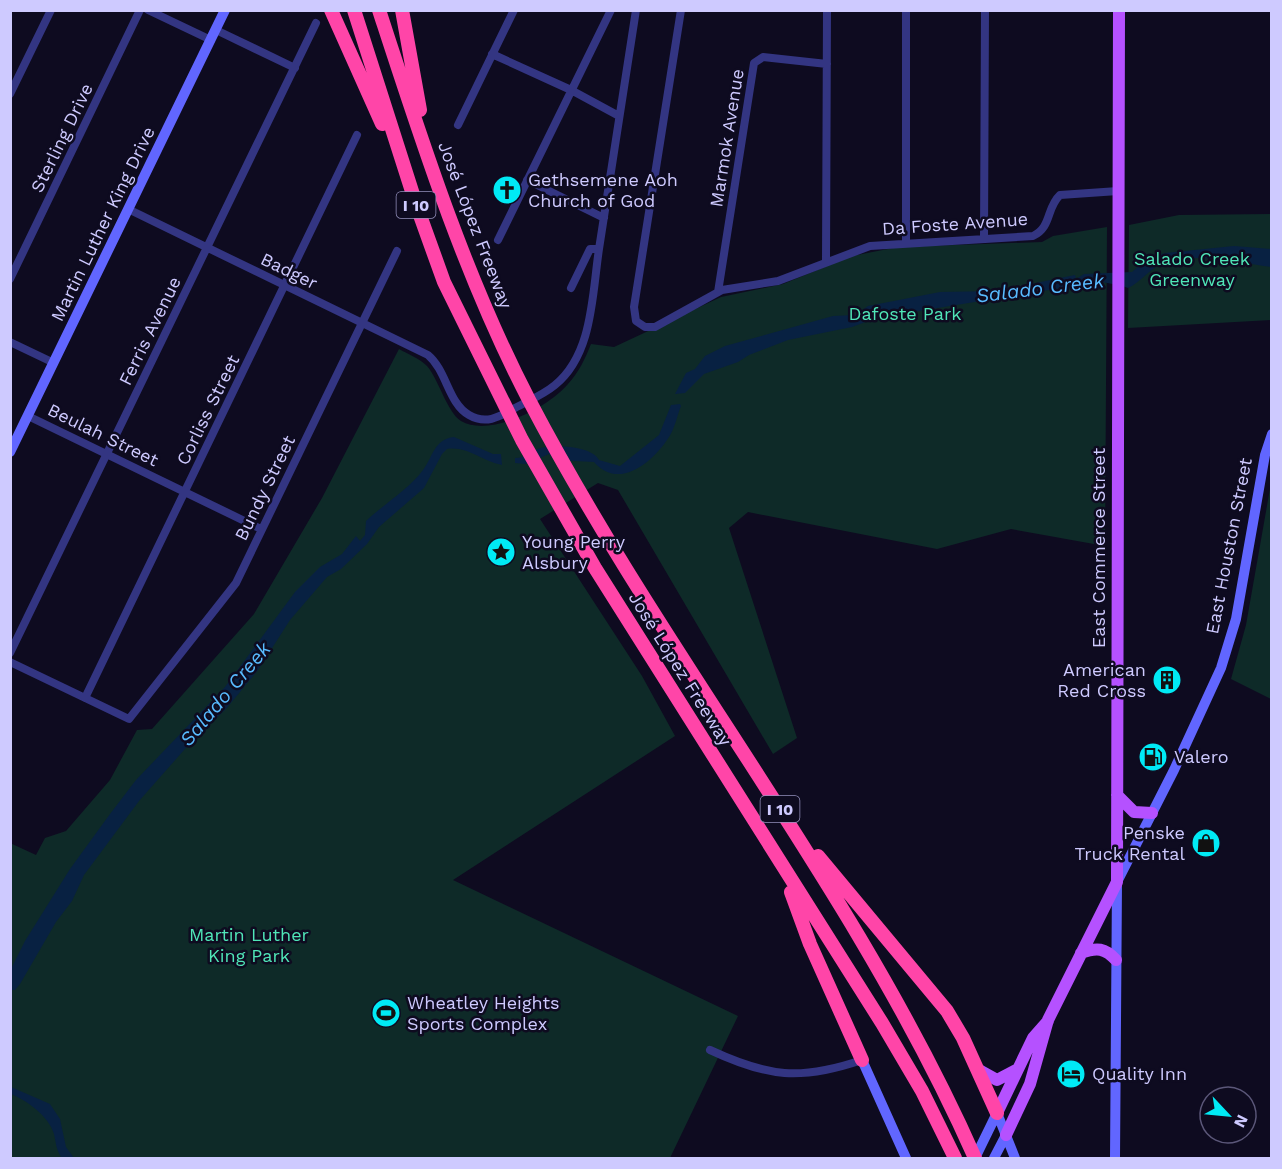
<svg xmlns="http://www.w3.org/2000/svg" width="1282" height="1169" viewBox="0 0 1282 1169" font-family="'Work Sans',sans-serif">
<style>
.green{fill:#0e2a28}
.water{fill:#082142}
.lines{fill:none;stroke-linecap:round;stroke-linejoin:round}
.minor{stroke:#333582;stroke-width:8}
.secondary{stroke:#6166ff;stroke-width:10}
.primary{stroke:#b551ff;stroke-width:12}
.motorway{stroke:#ff45a8;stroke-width:14}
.labels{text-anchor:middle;stroke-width:5;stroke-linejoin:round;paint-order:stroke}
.shield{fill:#0e0b20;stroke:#9491bc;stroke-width:1.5}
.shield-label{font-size:16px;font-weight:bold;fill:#cecaff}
.street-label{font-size:18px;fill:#cecaff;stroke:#0e0b20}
.poi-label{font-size:18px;fill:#cecaff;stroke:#0e0b20;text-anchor:start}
.park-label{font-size:18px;fill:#50e6b8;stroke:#0e0b20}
.water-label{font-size:20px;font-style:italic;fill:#58bbff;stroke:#0e0b20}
</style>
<rect width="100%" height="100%" fill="#0e0b20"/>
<path class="green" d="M1271,214v106l-143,8 1,-103 50,-10z
M1107,227l-2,319 -94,-17 -74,20 -189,-37 -19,16 68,210 -24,16 -155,-264 -20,-7 -58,36 102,157 33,60 -222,144 285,136 -68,142h-659l-1,-315 26,12 9,-17 21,-7 44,-51 27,-50 15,-1 102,-115 68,-116 77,-149c9,5 21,10 28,17 12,14 20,46 34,55 29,17 88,-14 107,-37 11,-12 17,-25 23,-40l23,3 107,-50 62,-13 69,-28 46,-9 144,-5 11,-6z
M1271,483v216l-40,-20 15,-54z"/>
<path class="water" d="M1234,246l37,3v18c-36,-5 -73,-16 -109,-3 -13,5 -22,19 -34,24 -13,-4 -44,-11 -54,-2l-198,32 -24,9 -64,13 -39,15 -11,7 -34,12 -19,19 -10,1 11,-21 9,-4 10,-13 20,-10 108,-30 22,-1 13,-9 72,-14 56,-1 79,-16 1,4 8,-5 48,-2 15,-13 18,-6z
M680,404l1,2c-4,10 -6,22 -12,31 -16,25 -50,54 -75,25l-39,-2 -6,-6 -23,10 -11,-1v-5c11,0 16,-8 26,-10 14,-4 51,-2 58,12l21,6 39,-31 12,-30z
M454,437l39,17h8l1,11c-21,-4 -34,-19 -55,-16l-5,5 -18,34 -45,39 -12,17 -26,25 -14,8 -37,43 -32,50 -32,39 -34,32 -53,60 -55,74 -12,26 -16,21 -36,62 -5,6h-4v-21l14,-28 45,-72 40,-55 26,-34 89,-93 70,-95 25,-25 22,-13 14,-18 4,5 5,-6 1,-14c17,-16 44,-33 57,-51 10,-13 11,-31 31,-33z
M11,1087l39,17 10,15 6,28 8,11 -13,-1c-5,-8 -5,-14 -7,-23 -5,-18 -28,-34 -43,-40z"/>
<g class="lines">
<path class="minor" d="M148,10l63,30
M681,10l-47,297 2,14 9,6h10l67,-37 56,-9 92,-35 163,-10c19,-9 13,-28 27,-41l58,-4
M216,30l79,38
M492,54l79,36 48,26
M10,94l41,-84
M458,125l56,-115
M527,180l77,38
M128,209l300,146c19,16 20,48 41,60 17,10 30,2 46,-7 13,-7 28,-13 40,-23 38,-31 37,-90 44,-136h-9l-19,39
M984,239l1,-229
M498,240l113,-230
M906,243v-233
M599,249l37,-239
M826,262l1,-252
M10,279l130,-269
M718,292l36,-229 9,-6 64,7
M10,342l44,21
M28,416l233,113
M10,653l306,-630
M10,662l119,57 107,-136 161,-332
M85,698l272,-563
M710,1050c58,27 90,31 152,10"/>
<path class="secondary" d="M10,452l215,-442
M862,1060l44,98
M997,1113l18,45
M975,1158l22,-45
M994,1158l12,-23
M1115,1158l2,-276 57,-112 47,-102 15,-49 29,-164 7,-21"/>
<path class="primary" d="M1117,795l17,17 18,1
M1081,953c16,-6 24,-5 35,7
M979,1070l18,10 19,-10
M997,1113l36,-75 15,-17
M1006,1135l24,-51 18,-64 69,-138 2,-872"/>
<path class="motorway" d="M331,10l51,114
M354,10l63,197 27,75 78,158 73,128 287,455 40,68 33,67
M379,10c43,132 86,267 150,390 136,260 327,489 446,758
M402,10l18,100
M818,856l129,155 16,27 34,75
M791,892l19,52 52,116"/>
</g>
<defs>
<g id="church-disc" transform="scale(1.5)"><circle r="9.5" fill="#00eaf5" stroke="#0e0b20"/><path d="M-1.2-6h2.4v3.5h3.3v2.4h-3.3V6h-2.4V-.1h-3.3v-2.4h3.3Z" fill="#111"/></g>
<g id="sight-disc" transform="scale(1.5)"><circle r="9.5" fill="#00eaf5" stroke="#0e0b20"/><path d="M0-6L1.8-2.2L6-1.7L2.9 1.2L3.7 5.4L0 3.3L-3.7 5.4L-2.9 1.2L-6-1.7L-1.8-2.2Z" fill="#111"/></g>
<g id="building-disc" transform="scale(1.5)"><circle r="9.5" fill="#00eaf5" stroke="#0e0b20"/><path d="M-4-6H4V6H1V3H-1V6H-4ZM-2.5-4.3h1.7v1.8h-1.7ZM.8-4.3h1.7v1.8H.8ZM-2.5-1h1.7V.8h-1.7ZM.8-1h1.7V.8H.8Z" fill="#111"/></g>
<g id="fuel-disc" transform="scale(1.5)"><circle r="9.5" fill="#00eaf5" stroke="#0e0b20"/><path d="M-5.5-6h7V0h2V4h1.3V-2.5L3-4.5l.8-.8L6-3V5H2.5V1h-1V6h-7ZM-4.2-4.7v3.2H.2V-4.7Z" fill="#111"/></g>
<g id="shop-disc" transform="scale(1.5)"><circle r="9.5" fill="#00eaf5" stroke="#0e0b20"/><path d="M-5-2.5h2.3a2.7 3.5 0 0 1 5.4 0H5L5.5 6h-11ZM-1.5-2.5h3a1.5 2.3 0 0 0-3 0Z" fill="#111"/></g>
<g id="stadium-disc" transform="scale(1.5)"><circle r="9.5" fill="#00eaf5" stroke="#0e0b20"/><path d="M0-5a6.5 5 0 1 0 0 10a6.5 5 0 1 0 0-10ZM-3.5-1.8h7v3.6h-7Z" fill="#111"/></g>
<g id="hotel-disc" transform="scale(1.5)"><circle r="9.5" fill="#00eaf5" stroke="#0e0b20"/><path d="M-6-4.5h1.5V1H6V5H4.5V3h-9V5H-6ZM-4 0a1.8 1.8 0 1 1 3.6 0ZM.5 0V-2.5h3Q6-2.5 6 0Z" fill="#111"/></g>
</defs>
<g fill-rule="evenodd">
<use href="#church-disc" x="507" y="190"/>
<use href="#sight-disc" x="501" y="552"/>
<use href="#building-disc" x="1167" y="680"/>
<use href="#fuel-disc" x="1153" y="757"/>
<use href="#shop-disc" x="1206" y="843"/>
<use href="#stadium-disc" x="386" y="1013"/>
<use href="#hotel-disc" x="1071" y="1074"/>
</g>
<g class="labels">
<g class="shield">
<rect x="396.5" y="192" width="39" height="26" rx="4.5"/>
<rect x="760.5" y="796" width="39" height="26" rx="4.5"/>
</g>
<g class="shield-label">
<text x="416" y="211">I 10</text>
<text x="780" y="815">I 10</text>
</g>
<g class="street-label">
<text transform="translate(62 138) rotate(-64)" y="6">Sterling Drive</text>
<text transform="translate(727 138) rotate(-81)" y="6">Marmok Avenue</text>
<text transform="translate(103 224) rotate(-64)" y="6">Martin Luther King Drive</text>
<text transform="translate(955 224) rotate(-4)" y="6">Da Foste Avenue</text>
<text transform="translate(475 225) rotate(69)" y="6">José López Freeway</text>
<text transform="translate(289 271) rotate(26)" y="6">Badger</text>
<text transform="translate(150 331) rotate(-64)" y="6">Ferris Avenue</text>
<text transform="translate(208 410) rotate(-64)" y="6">Corliss Street</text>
<text transform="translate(103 435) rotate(26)" y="6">Beulah Street</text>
<text transform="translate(265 488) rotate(-64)" y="6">Bundy Street</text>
<text transform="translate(1229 546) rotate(-79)" y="6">East Houston Street</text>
<text transform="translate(1099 548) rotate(-90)" y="6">East Commerce Street</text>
<text transform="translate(680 669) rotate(58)" y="6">José López Freeway</text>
</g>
<g class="poi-label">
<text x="528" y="186">Gethsemene Aoh<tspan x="528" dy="21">Church of God</tspan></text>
<text x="522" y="548">Young Perry<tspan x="522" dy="21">Alsbury</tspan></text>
<text x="1146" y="676" text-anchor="end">American<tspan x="1146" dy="21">Red Cross</tspan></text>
<text x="1174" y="763">Valero</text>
<text x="1185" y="839" text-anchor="end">Penske<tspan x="1185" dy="21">Truck Rental</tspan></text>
<text x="407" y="1009">Wheatley Heights<tspan x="407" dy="21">Sports Complex</tspan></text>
<text x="1092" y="1080">Quality Inn</text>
</g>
<g class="park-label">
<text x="1192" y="265">Salado Creek<tspan x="1192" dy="21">Greenway</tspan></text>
<text x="905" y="320">Dafoste Park</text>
<text x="249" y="941">Martin Luther<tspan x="249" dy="21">King Park</tspan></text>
</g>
<g class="water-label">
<text transform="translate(1040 288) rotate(-7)" y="7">Salado Creek</text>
<text transform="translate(225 694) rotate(-50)" y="7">Salado Creek</text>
</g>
</g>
<rect width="1282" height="1169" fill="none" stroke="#cecaff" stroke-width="24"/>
<g transform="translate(1228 1115) rotate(116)"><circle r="28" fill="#0e0b20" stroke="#5b5779" stroke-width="1.5"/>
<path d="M0-4.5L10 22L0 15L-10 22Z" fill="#00eaf5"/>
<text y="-9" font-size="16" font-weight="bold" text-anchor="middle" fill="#cecaff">N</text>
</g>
</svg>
